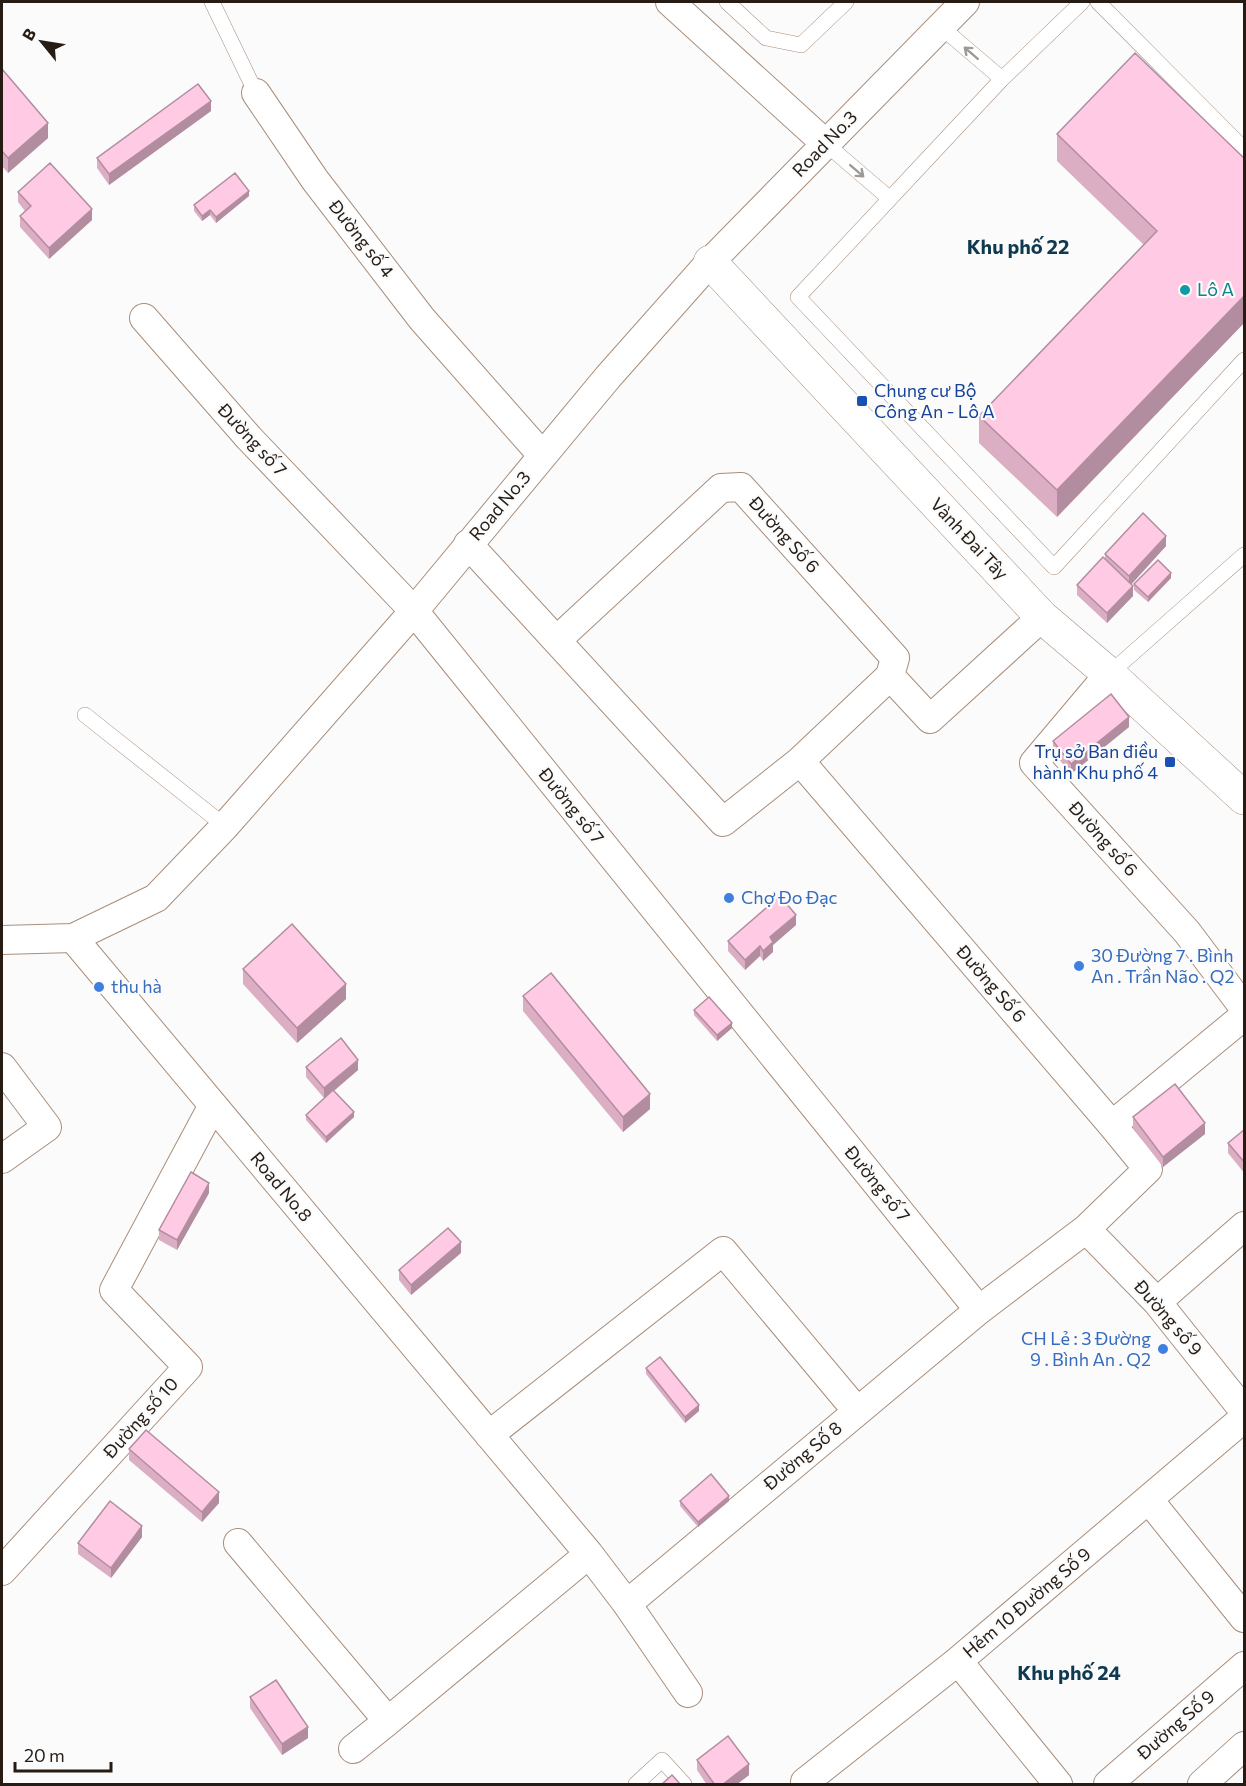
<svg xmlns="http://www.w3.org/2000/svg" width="1246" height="1786" viewBox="0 0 1246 1786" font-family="Commissioner,sans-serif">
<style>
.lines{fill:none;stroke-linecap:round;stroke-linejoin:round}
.service-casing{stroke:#a98e7b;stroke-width:16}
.minor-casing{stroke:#a98e7b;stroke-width:30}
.tertiary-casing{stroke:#a98e7b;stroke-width:34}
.service{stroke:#fff;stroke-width:15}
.minor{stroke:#fff;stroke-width:28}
.tertiary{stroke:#fff;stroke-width:33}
.wall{fill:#dbaec3}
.shaded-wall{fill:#b28d9f}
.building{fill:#ffcae3;stroke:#b28d9f;stroke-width:1.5}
.oneway{stroke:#9d9995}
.culture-dot{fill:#0f9aa8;stroke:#fbfbfb;stroke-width:2}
.transit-dot{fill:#1a4fb4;stroke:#fbfbfb;stroke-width:2}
.shop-dot{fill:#3f7fe0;stroke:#fbfbfb;stroke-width:2}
.labels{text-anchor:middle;stroke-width:4.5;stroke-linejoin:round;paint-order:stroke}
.street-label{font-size:18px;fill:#261c14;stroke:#fbfbfb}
.culture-label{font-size:18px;fill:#0d838f;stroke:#fbfbfb;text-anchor:start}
.transit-label{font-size:18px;fill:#164399;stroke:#fbfbfb;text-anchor:start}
.shop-label{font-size:18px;fill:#366cbe;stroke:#fbfbfb;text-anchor:start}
.neighbourhood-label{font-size:20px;font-weight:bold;fill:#0f3950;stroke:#fbfbfb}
</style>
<rect width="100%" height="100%" fill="#fbfbfb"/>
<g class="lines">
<g class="service-casing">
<path id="service" d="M212,2l44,91
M727,2l39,36 35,7 45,-43
M1082,2l-80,77 -204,218 256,270 190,-207
M1098,2l146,147
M940,26l62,53
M826,144l63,54
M1109,674l135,-119
M85,715l140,111
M636,1784l26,-24 22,24"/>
</g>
<g class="minor-casing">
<path id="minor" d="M670,2l156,142
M256,93l59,87 107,139 120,136
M144,318l105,120 165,173 565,699
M468,544l255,278 77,-61 90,-85 5,-18 -154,-171 -20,1 -164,152
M1109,674l-75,89 153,169 57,76
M890,676l40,43 112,-102
M73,938l516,616 38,50 61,89
M2,940l71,-2 83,-40 69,-72 189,-215 194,-234 102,-115 255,-260
M2,1067l45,60 -45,32
M1112,1125l132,-109
M1086,1229l71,73 87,109
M1157,1302l87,-76
M489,1435l234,-184 134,160
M1149,1500l95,118
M238,1543l150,178 201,-167
M2,1571l186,-204 -74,-77 99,-185
M627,1604l352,-294 107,-81 62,-60 -36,-44 -312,-364
M958,1661l100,123
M353,1749l35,-28
M805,1782l153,-121 286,-243
M1108,1784l136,-118
M1202,1784l42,-38"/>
</g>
<g class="tertiary-casing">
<path id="tertiary" d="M710,262l332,355 67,57 135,124"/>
</g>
<use href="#service" class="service"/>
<use href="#minor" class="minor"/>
<use href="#tertiary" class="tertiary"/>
</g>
<path class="wall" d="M2,69l46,69 -40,35 -6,-7z
M211,111l-102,74 -12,-17v-10z
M1057,134l188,25v163l-188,195 -78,-74v-27l165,-171 -87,-84z
M18,192l74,28 -43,39 -29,-32v-11l5,-5 -7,-9z
M249,196l-33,27 -6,-8 -8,6 -8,-10v-6z
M1166,546l-35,38 2,12 -26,27 -30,-28v-10l28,-26v-5z
M1171,578l-23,24 -14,-12v-6z
M1129,727l-58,47 -18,-22v-11z
M796,925l-23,20v7l-10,9 -3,-5 -15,14 -17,-19v-10z
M243,969l103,30 -49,44 -54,-59z
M523,996l127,113 -27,23 -100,-121z
M694,1010l38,18 -15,13 -23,-26z
M306,1067l52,3 -24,21 20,26 -28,26 -20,-23v-5l18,-17 -18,-21z
M1133,1117l72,17 -42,33 -30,-39z
M1245,1129v45l-17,-21v-10z
M209,1193l-32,57 -18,-10v-10z
M461,1253l-50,42 -12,-15v-10z
M646,1368l53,43 -14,12 -39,-49z
M129,1449l90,54 -17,19 -73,-62z
M680,1501h49l-31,26 -18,-21z
M142,1537l-31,41 -33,-24v-11z
M250,1697l58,41 -26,17 -32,-47z
M697,1760l52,15 -13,10h-29l-10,-15z"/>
<path class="shaded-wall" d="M211,101v10l-102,74v-11z
M48,123v15l-40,35v-15z
M249,191v5l-33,27v-6z
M92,209v11l-43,39v-11z
M210,210v5l-8,6v-5z
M1245,295v27l-188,195v-27z
M1166,536v10l-37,41v-11z
M1171,573v5l-23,24v-5z
M1133,586v10l-26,27v-10z
M1129,717v10l-58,47v-10z
M796,915v10l-23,20v7l-10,9v-10l7,-14z
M760,946v10l-15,14v-10z
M346,984v15l-49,44v-15z
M732,1023v5l-15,13v-6z
M358,1060v10l-34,29v-11z
M650,1094v15l-27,23v-15z
M354,1112v5l-28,26v-6z
M1205,1123v11l-42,33v-10z
M209,1183v10l-32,57v-10z
M461,1242v11l-50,42v-10z
M699,1405v6l-14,12v-6z
M219,1492v11l-17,19v-10z
M729,1496v5l-31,26v-5z
M142,1526v11l-31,41v-10z
M308,1727v11l-26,17v-11z
M749,1764v11l-13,10h-14z"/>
<path class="building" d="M1135,53l110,106v136l-188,195 -78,-74 178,-185 -100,-97z
M2,69l46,54 -40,35 -6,-7z
M198,84l13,17 -102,73 -12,-16z
M50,163l42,46 -43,39 -29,-32 11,-10 -13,-14z
M235,173l14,18 -33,26 -6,-7 -8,6 -8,-11z
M1143,513l23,23 -37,40 -24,-22z
M1103,557l30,29 -26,27 -30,-28z
M1158,560l13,13 -23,24 -14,-13z
M1111,694l18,23 -58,47 -18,-23z
M780,896l16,19 -26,22 3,5 -10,9 -3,-5 -15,14 -17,-19z
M292,924l54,60 -49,44 -54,-59z
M551,973l99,121 -27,23 -100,-121z
M709,997l23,26 -15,12 -23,-25z
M341,1038l17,22 -34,28 -18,-21z
M1175,1084l30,39 -42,34 -30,-40z
M333,1090l21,22 -28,25 -20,-22z
M1245,1129v34l-17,-20z
M191,1172l18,11 -32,57 -18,-10z
M448,1228l13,14 -50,43 -12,-15z
M660,1357l39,48 -14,12 -39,-49z
M146,1430l73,62 -17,20 -73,-63z
M711,1474l18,22 -31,26 -18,-21z
M110,1501l32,25 -31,42 -33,-25z
M276,1680l32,47 -26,17 -32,-47z
M728,1736l21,28 -27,21h-7l-18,-25z
M672,1775l9,10h-20z"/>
<defs><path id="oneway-shaft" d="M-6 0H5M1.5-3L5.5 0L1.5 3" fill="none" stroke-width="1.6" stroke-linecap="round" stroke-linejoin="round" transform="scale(1.5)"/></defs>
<g class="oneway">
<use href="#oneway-shaft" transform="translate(971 53) rotate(-139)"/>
<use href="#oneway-shaft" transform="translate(857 171) rotate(41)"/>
</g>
<circle class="culture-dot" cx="1185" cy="290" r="6"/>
<g class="transit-dot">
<rect x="856" y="395" width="12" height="12" rx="3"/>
<rect x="1164" y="756" width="12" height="12" rx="3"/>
</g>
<g class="shop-dot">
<circle cx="729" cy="898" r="6"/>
<circle cx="1079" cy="966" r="6"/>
<circle cx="99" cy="987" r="6"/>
<circle cx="1163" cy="1349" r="6"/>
</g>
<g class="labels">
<g class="street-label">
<text transform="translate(825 144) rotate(-46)" y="6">Road No.3</text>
<text transform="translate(361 239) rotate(52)" y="6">Đường số 4</text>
<text transform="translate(252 440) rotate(47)" y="6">Đường số 7</text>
<text transform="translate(500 506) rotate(-50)" y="6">Road No.3</text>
<text transform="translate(784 535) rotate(48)" y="6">Đường Số 6</text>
<text transform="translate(969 539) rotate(47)" y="6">Vành Đai Tây</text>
<text transform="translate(571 806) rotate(51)" y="6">Đường số 7</text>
<text transform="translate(1103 839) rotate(48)" y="6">Đường số 6</text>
<text transform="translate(991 984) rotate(49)" y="6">Đường Số 6</text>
<text transform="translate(877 1184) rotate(51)" y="6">Đường số 7</text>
<text transform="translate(281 1187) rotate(50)" y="6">Road No.8</text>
<text transform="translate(1168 1318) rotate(49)" y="6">Đường số 9</text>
<text transform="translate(141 1418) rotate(-48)" y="6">Đường số 10</text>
<text transform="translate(803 1456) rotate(-40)" y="6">Đường Số 8</text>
<text transform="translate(1027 1603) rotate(-40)" y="6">Hẻm 10 Đường Số 9</text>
<text transform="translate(1176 1725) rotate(-41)" y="6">Đường Số 9</text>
</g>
<g class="culture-label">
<text x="1197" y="296">Lô A</text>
</g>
<g class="transit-label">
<text x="874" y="397">Chung cư Bộ<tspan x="874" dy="21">Công An - Lô A</tspan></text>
<text x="1158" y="758" text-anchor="end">Trụ sở Ban điều<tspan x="1158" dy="21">hành Khu phố 4</tspan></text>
</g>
<g class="shop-label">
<text x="741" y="904">Chợ Đo Đạc</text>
<text x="1091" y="962">30 Đường 7 . Bình<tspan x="1091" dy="21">An . Trần Não . Q2</tspan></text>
<text x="111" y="993">thu hà</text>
<text x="1151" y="1345" text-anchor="end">CH Lẻ : 3 Đường<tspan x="1151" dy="21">9 . Bình An . Q2</tspan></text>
</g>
<g class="neighbourhood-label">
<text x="1018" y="254">Khu phố 22</text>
<text x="1069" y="1680">Khu phố 24</text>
</g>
</g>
<rect width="1246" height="1786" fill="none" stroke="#261c14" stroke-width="6"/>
<g transform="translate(42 42) rotate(300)" stroke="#fbfbfb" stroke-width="4.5" paint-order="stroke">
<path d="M0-4.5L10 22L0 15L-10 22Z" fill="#261c14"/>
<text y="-9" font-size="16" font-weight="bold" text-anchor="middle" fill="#261c14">B</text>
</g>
<path d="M15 1762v9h96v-9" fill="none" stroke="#261c14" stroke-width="3"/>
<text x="24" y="1762" font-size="18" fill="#261c14" stroke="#fbfbfb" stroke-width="4.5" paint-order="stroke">20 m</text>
</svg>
